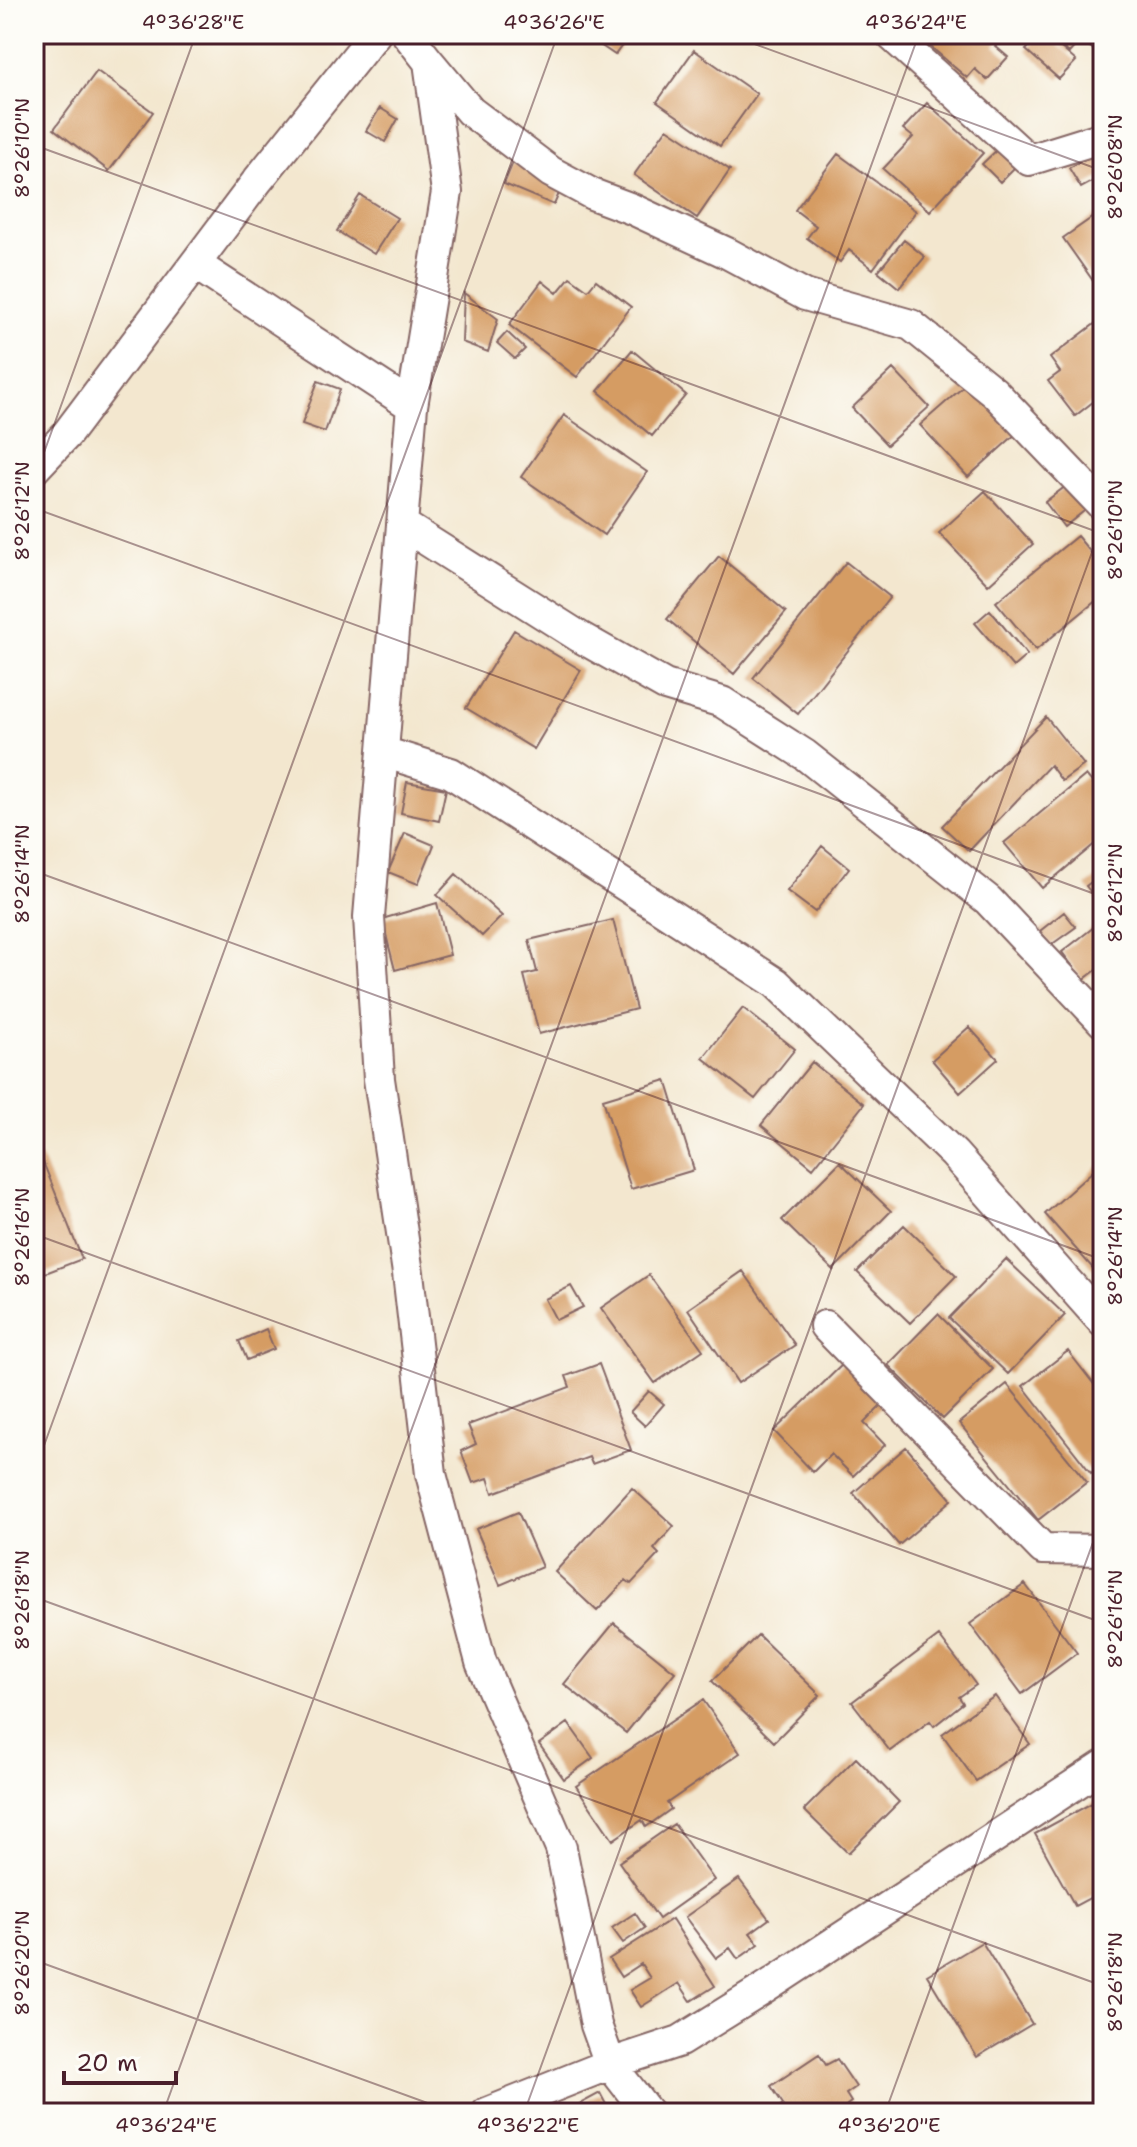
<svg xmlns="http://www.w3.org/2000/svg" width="1137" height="2147" viewBox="0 0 1137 2147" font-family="'Shantell Sans',sans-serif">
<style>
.building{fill:#d59c64}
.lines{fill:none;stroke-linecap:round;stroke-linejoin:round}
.street-casing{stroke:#856564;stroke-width:34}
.street{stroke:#fff;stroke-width:30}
.ticks{fill:none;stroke:#4a1f2b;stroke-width:2;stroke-opacity:0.45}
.neatline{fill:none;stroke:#4a1f2b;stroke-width:3}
.ticks-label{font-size:20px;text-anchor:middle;fill:#4a1f2b}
</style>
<rect width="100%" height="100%" fill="#fdfcf7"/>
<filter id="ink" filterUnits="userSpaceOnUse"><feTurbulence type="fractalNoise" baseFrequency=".0125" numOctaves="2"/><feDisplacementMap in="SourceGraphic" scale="16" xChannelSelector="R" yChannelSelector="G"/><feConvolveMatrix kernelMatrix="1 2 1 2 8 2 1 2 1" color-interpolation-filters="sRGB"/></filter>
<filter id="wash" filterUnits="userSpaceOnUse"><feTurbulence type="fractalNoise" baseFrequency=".006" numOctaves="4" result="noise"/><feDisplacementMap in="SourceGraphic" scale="32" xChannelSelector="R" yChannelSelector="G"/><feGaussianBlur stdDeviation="1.8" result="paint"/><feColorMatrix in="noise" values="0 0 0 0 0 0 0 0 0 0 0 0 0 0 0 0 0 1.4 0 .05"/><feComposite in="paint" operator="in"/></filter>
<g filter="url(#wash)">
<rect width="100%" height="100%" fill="#f3e7cf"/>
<g id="blocks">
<path class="building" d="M584,34h46l-15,21z
M916,34h79l6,5 -6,7 13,11 -21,23 -12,-11 -8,9z
M1041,34h4l31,27 -17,18 -33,-29z
M1052,34h34l-17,19 -19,-17z
M1098,34h5v24l-15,-13z
M694,50l63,44 -37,52 -63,-44z
M97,71l56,41 -44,59 -55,-42z
M927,103l56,50 -53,58 -47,-42 30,-32 -10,-8z
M380,108l18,11 -13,23 -19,-11z
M667,128l63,42 -33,48 -63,-43z
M1000,147l18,17 -18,18 -18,-18z
M1097,152l6,11v13l-22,12 -12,-20z
M838,154l78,57 -43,58 -24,-19 -9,12 -33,-24 9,-12 -21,-16z
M513,162l50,22 -9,21 -50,-21z
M360,195l37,23 -23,36 -37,-23z
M1103,210v85l-40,-57z
M904,240l21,17 -26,31 -21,-17z
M570,277l18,13 8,-10 35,27 -54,70 -68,-52 33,-44 15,12z
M464,293l34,26 -10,33 -26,-10z
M1096,323l7,9v62l-28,22 -27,-35 12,-9 -10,-14z
M507,332l18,17 -10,10 -18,-16z
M632,350l54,45 -34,41 -54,-45z
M893,369l36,38 -42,38 -35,-37z
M318,381l22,8 -15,43 -23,-8z
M970,381l47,52 -49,44 -48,-52z
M564,415l83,57 -43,63 -83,-58z
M1070,483l19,24 -25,20 -19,-25z
M985,491l48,53 -45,41 -49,-52z
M1077,536l26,31v28l-67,55 -40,-48z
M719,556l67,56 -52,62 -67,-55z
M846,562l44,35 -92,117 -45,-36z
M990,610l37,45 -14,12 -38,-44z
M514,630l67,40 -47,79 -68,-41z
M1046,717l38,48 -22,16 -12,-16 -81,86 -27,-25z
M1086,775l17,20v42l-61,51 -38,-45z
M407,782l39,7 -7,32 -38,-8z
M405,833l29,12 -16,39 -30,-12z
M822,846l27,22 -34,44 -28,-21z
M1103,873v35l-17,-22z
M456,874l46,42 -20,20 -45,-41z
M437,903l13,52 -55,15 -13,-51z
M1064,912l12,15 -25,18 -11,-14z
M613,920l23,89 -97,25 -15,-59 13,-3 -8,-32z
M1103,920v45l-20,15 -21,-28z
M743,1008l52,41 -40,50 -52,-41z
M969,1027l29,32 -38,34 -28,-33z
M812,1062l52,42 -51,64 -52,-43z
M666,1080l28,90 -63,19 -28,-90z
M41,1157l41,102 -47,18 -1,-117z
M840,1162l51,49 -58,59 -51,-50z
M1103,1162v107l-5,5 -53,-60z
M904,1225l52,51 -46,47 -53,-51z
M1006,1259l59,56 -57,59 -59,-56z
M743,1271l52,74 -57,38 -50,-74z
M649,1275l54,75 -48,33 -54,-75z
M571,1286l12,21 -27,13 -11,-21z
M938,1314l55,55 -50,50 -55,-54z
M266,1329l8,20 -27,11 -8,-19z
M1068,1351l35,45v68l-12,9 -68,-87z
M845,1362l40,40 -21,21 21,22 -32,31 -22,-22 -18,18 -39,-41z
M599,1364l32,86 -39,14 -3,-7 -96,36 -5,-15 -15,5 -12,-32 15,-7 -8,-19 102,-38 -4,-11z
M1007,1384l80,98 -49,38 -79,-97z
M649,1391l15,13 -19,22 -15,-14z
M906,1447l46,53 -53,45 -46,-52z
M632,1488l42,38 -20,23 5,5 -28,30 -5,-4 -29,31 -42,-39z
M518,1512l24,55 -42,18 -24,-56z
M1025,1584l52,69 -55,41 -52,-70z
M614,1623l61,49 -49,61 -62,-49z
M758,1635l62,60 -46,47 -62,-61z
M939,1636l37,49 -17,12 4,6 -29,23 -4,-5 -40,30 -38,-49z
M995,1696l35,48 -54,37 -34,-47z
M703,1700l37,53 -73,50 4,6 -25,18 -4,-7 -29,20 -37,-54z
M568,1723l25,35 -29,21 -25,-35z
M856,1758l43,44 -51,51 -44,-43z
M1101,1798l2,3v90l-28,15 -40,-72z
M674,1824l40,56 -55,39 -40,-57z
M739,1879l30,40 -19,14 9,11 -21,15 -8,-11 -14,10 -31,-41z
M635,1913l10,15 -22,15 -11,-15z
M672,1919l43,67 -24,15 -12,-18 -38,24 -11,-17 20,-12 -9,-14 -20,13 -12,-18z
M982,1942l50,82 -55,33 -50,-82z
M819,2054l7,11 11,-6 19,28 -10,7 5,8 -4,3 6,8h-74l-2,-4 6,-5 -12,-18z
M600,2093l10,19 -28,1 -4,-8z"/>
</g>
</g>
<g filter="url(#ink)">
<use href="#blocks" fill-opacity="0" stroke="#856564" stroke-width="2"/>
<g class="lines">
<g class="street-casing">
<path id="street" d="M407,34l22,28 18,130 -35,214 -43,511 10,162 29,194 23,201 50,188 80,186 35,177 14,39 38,49
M890,34l139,126 74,-23
M429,62l41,49 81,61 41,22 40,15 95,44 78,42 106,30 83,67 109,114
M195,264l217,142
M34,469l33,-35 191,-254 117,-146
M403,525l177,112 85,48 57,17 83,53 183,145 115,122
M383,752l68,21 325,210 178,171 149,168
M825,1326l218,223 60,1
M487,2113l123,-49 70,-23 82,-51 341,-224"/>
</g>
<use href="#street" class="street"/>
</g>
</g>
<path class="ticks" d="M727,34l376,137M34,145l1069,389M34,480l162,-446M34,508l1069,389M34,871l1069,389M34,1234l1069,389M34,1473l524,-1439M34,1597l1069,389M34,1960l421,153M163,2113l756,-2079M524,2113l579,-1591M885,2113l218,-598"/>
<rect width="1137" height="2147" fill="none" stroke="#fdfcf7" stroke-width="88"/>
<path d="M64 2071v12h112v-12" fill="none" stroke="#4a1f2b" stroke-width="4"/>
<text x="76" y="2071" font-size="24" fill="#4a1f2b" stroke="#fdfcf7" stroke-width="6" paint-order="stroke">20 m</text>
<rect x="44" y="44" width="1049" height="2059" class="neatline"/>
<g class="ticks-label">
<text x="193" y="29">4°36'28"E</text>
<text x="554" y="29">4°36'26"E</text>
<text x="916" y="29">4°36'24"E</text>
<text transform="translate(22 148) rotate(-90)" y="7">8°26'10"N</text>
<text transform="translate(1115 167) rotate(-90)" y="7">8°26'08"N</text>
<text transform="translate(22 511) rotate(-90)" y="7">8°26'12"N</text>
<text transform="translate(1115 530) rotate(-90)" y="7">8°26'10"N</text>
<text transform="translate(22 874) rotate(-90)" y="7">8°26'14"N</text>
<text transform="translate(1115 893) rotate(-90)" y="7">8°26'12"N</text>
<text transform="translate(22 1237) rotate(-90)" y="7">8°26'16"N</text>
<text transform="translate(1115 1256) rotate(-90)" y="7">8°26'14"N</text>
<text transform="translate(22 1600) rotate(-90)" y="7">8°26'18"N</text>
<text transform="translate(1115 1619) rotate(-90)" y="7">8°26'16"N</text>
<text transform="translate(22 1963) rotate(-90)" y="7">8°26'20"N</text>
<text transform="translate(1115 1982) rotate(-90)" y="7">8°26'18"N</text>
<text x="166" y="2132">4°36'24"E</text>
<text x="528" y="2132">4°36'22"E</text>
<text x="889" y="2132">4°36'20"E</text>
</g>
</svg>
